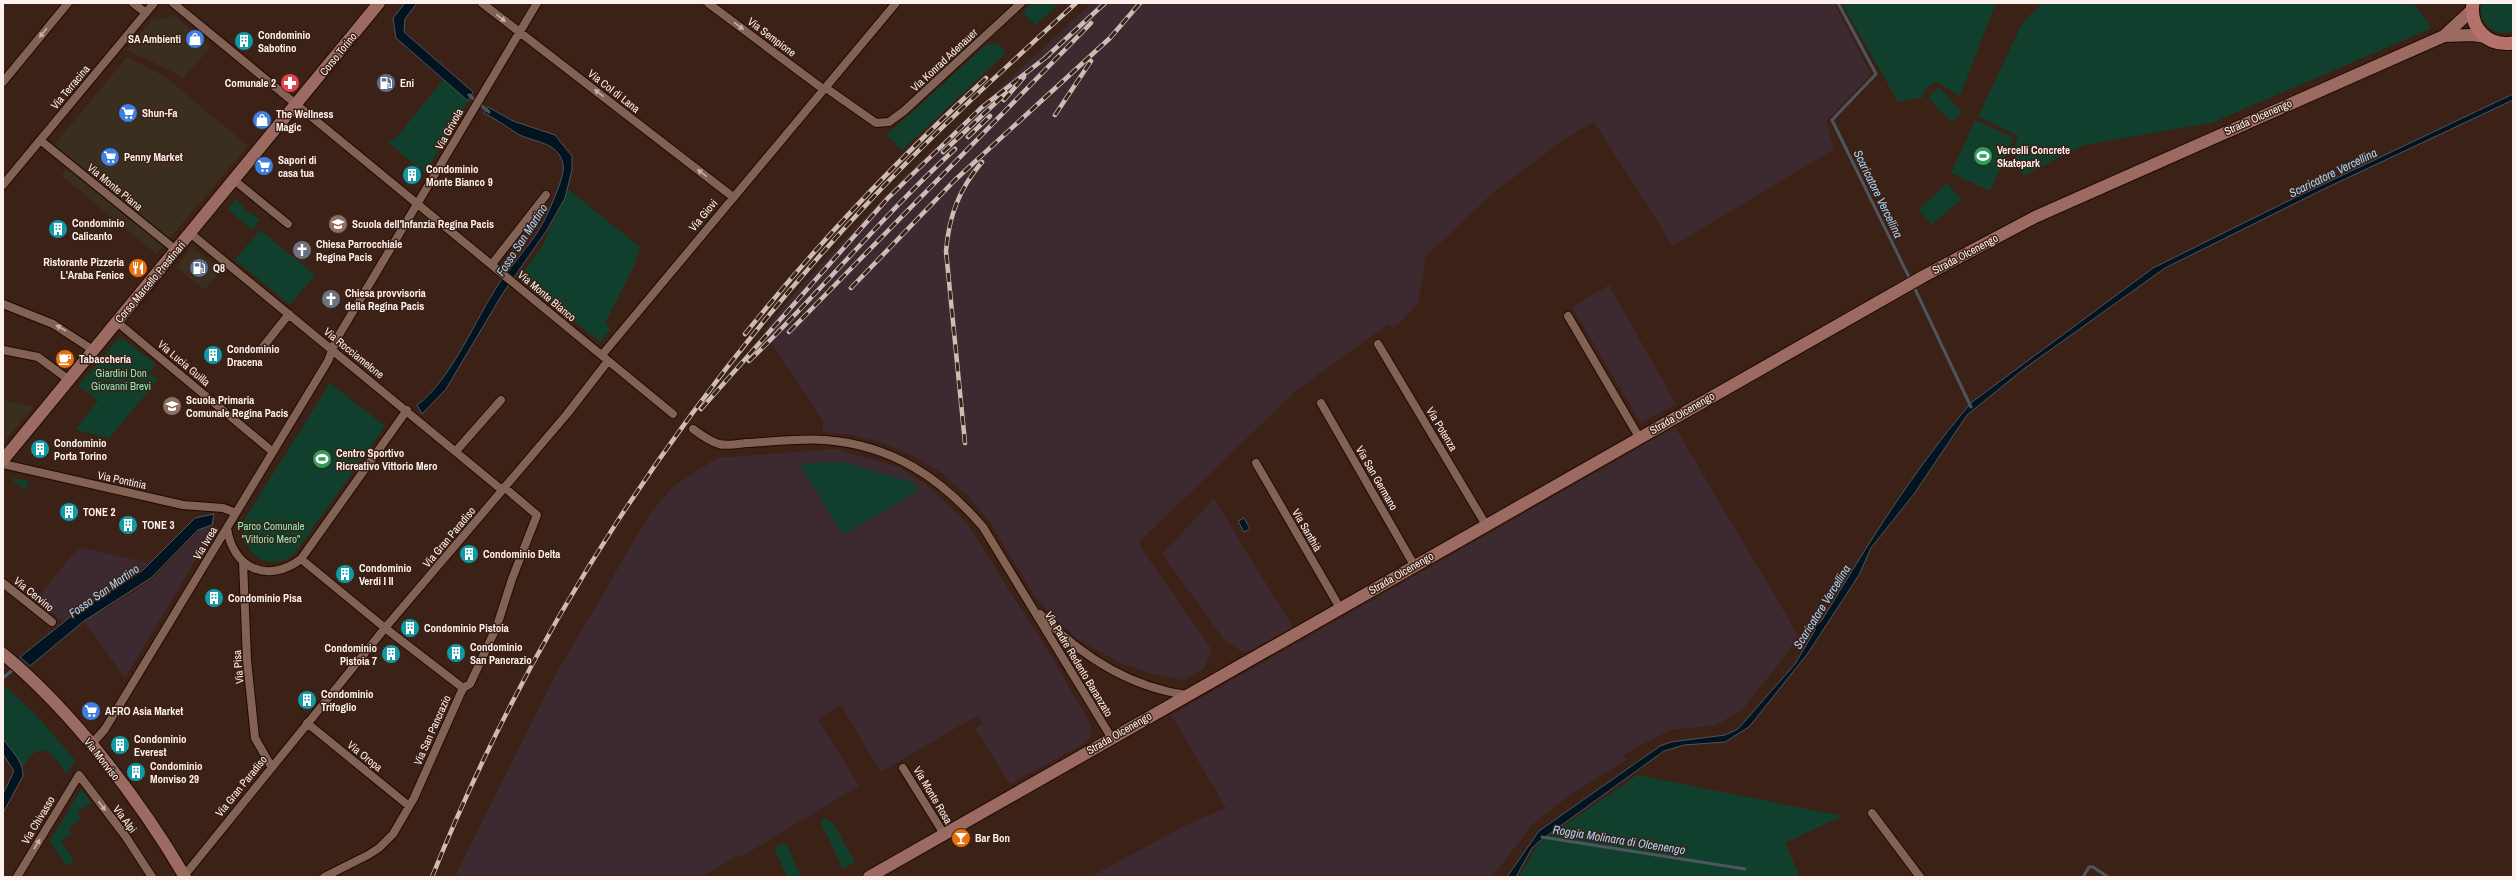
<svg xmlns="http://www.w3.org/2000/svg" width="2516" height="880" viewBox="0 0 2516 880" font-family="'Archivo Narrow',sans-serif">
<style>
.commercial{fill:#3a2e1f}
.industrial{fill:#3d2a30}
.green{fill:#10402d}
.water{fill:#021421;stroke:#4d565e}
.lines{fill:none;stroke-linecap:round;stroke-linejoin:round}
.stream{stroke:#4d565e;stroke-width:3}
.street-casing{stroke:#220902;stroke-width:10}
.secondary-casing{stroke:#220902;stroke-width:14}
.primary-casing{stroke:#220902;stroke-width:15}
.street{stroke:#826255;stroke-width:8}
.secondary{stroke:#9b6a60;stroke-width:12}
.primary{stroke:#b4726b;stroke-width:13}
.rail-casing{stroke:#ccbcb6;stroke-width:4.5}
.rail{stroke:#3c2116;stroke-width:3;stroke-dasharray:9;stroke-linecap:butt}
.oneway{fill:#c6b1a9}
.labels{text-anchor:middle;stroke-width:3;stroke-linejoin:round;paint-order:stroke}
.poi-label{font-size:11px;font-weight:bold;fill:#fdf1ed;stroke:#3c2116;text-anchor:start}
.street-label{font-size:11px;fill:#fdf1ed;stroke:#3c2116}
.park-label{font-size:11px;fill:#80eebe;stroke:#3c2116}
.water-label{font-size:12px;font-style:italic;fill:#a4d6fb;stroke:#3c2116}
</style>
<rect width="100%" height="100%" fill="#3c2116"/>
<path class="commercial" d="M175,16l36,31 -29,32 -9,-7 -46,-22 25,-30z
M127,57l37,19 84,70 -92,108 -94,-78 4,-8v-13l-12,-10z
M192,247l29,23 -16,20 -29,-23z
M5,400l28,7 -30,36v-37z"/>
<path class="industrial" d="M1092,3h742l37,71 -45,47 8,28 -161,97 -79,-124 -25,14 -74,55 -69,65 -8,47 -18,19 -7,6 -4,-4 -92,66 -159,153 74,107 -8,19 -21,11 -32,-6 -33,-12 -39,-22 -20,-17 -25,-28 -44,-73 -21,-25 -26,-23 -24,-15 -36,-16 -34,-9 -26,-2v-11l-59,-90 25,-32 111,-119z
M1609,285l67,119 -35,19 -69,-116z
M1675,427l123,208 -13,21 -43,54 -26,15 -46,5 -47,25 3,5 -56,35 -37,29 -39,50 -4,3h-400l96,-52 40,-17 -55,-93z
M835,449l65,18 28,19 39,37 86,136 38,66v11l-4,6 -77,42 -35,-56 8,-5 -5,-8 -97,57 -40,-67 -23,14 41,67 -118,71 -2,-2 -38,22h-241l-4,-3 100,-200 95,-162 24,-27 42,-27z
M1214,499l79,128 -48,26 -19,-11 -64,-88z
M216,526l-91,152 -41,-57 12,-8 -4,-9 -29,18 -28,-22 44,-53 69,16 -22,20 -29,18 6,10 48,-30 51,-53z"/>
<path class="green" d="M1032,3h28l-24,22 -14,-12z
M1842,3h154l-36,93 -23,-14 -11,6 -4,10 -24,4z
M2042,3h371l16,20 1,6 -219,94 -127,22 -61,31 -10,-26 5,-14 -40,-20 45,-94z
M2482,3h31v29c-18,5 -37,-9 -31,-29z
M998,44l8,9 -104,97 -15,-15 99,-90z
M443,80l25,21 -43,73 -37,-32 7,-3z
M1939,87l23,25 -11,10 -23,-25z
M1975,120l39,18 -24,53 -39,-18z
M1947,183l14,16 -29,26 -14,-15z
M569,190l71,57 -6,19 -29,57 5,7 -10,12 -80,-65 21,-29z
M235,199l9,8 1,6 5,-1 10,8 -8,10 -24,-21z
M260,230l55,45 -25,30 -55,-45z
M118,339h5l33,25 -7,9 9,7 -49,58 -34,-8 23,-29 -19,-16z
M330,383l55,43 -89,126c-25,25 -59,0 -52,-32z
M843,462l69,20 7,8 -76,45 -43,-71z
M13,478l16,3 -4,9 -13,-10z
M5,686l31,29 39,45 -8,13c-7,-5 -9,-14 -16,-19 -12,-10 -24,3 -28,14l-20,-29v-50z
M1637,775l205,41 -57,27 15,34h-281l19,-33z
M81,789l11,14 -15,9 5,7 -14,9 5,7h-4l-8,6 13,19 -8,6 -16,-25z
M826,817l3,5 3,-1 23,41 -12,7 -23,-48z
M786,842l12,29 4,6h-15l-13,-29z"/>
<path class="water" d="M405,3h12l-12,16 -1,13 69,60 -5,9 -72,-63 -3,-20z
M2513,94v6l-187,88 -161,80 -140,100 -58,47 -53,79 -43,54 -12,27 -51,78 -59,74 -24,15 -41,3 -20,6 -123,89 -9,8 -16,29h-9l32,-46 121,-85 11,-4 54,-7 13,-6 57,-65 20,-34v-3l7,-7c46,-76 92,-151 150,-218l181,-134 133,-66z
M488,107l25,14 42,14 17,21v14l-7,28 -18,32 -44,63 -57,96 -24,25 -5,-9c34,-24 59,-88 83,-123 14,-20 32,-39 44,-61 5,-11 22,-46 19,-57 -5,-23 -29,-21 -45,-30 -11,-7 -22,-15 -34,-21z
M214,514l-2,11 -14,5 -47,48 -67,43 -54,45 -10,-9 54,-43 69,-44 52,-52z
M1244,518l6,11 -6,3 -6,-11z
M3,739c8,11 21,23 20,37l-20,37v-19l11,-23 -11,-17z"/>
<g class="lines">
<path class="stream" d="M1838,3l38,71 -44,46 77,157
M469,95l20,17
M1915,289l56,118
M3,678l12,-10
M1542,837l203,32
M2083,877l6,-10h4l15,10"/>
<g class="street-casing">
<path id="street" d="M133,3l13,10
M173,3l500,411
M482,3l251,194
M708,3l115,86
M3,82l65,-79
M826,88l50,35 13,-1 15,-11 117,-108
M40,140l136,110
M234,180l54,44
M3,185l151,-182
M190,233l312,257
M492,264l54,-69
M3,304l50,20 40,26
M1568,316l71,121
M117,322l156,130
M1378,344l108,181
M262,348l27,-34
M3,350l35,7 31,23
M602,355l294,-352
M1321,403l93,162
M693,429c8,6 16,12 26,15 8,2 19,0 27,-1 26,-1 54,-5 79,-3 67,5 116,38 158,87l128,210
M456,451l45,-51
M1256,463l84,145
M3,464l180,41 40,3 13,5
M227,528c6,41 41,56 74,31l106,-149
M301,559l84,69 78,60
M243,562l4,98 8,78 16,28
M3,583l49,39
M1040,614c41,42 88,73 147,81
M307,723l102,83
M91,745l14,-16 223,-368 8,-21 201,-337
M903,768l41,66
M1872,813l48,64
M184,876l201,-248 182,-214 41,-53
M17,877l62,-102 47,62 26,40
M324,877l44,-22 11,-7 14,-14 21,-36 49,-110 7,-4 27,-58 15,-47 25,-64 -33,-28"/>
</g>
<g class="secondary-casing">
<path id="secondary" d="M2444,36l28,-26
M3,460l376,-457
M3,654c69,57 137,146 182,223
M869,877l1055,-601 111,-59 409,-181 29,-1 12,2"/>
</g>
<g class="primary-casing">
<path id="primary" d="M2473,3c-4,25 15,44 40,40"/>
</g>
<use href="#street" class="street"/>
<use href="#secondary" class="secondary"/>
<use href="#primary" class="primary"/>
<g class="rail-casing">
<path id="rail" d="M1045,58l60,-55
M1004,100l20,-23
M1055,115l36,-54
M968,137l22,-21
M943,152l63,-59
M851,288l104,-108 155,-142 30,-35
M789,332l302,-309
M745,334c73,-91 155,-177 241,-256
M749,361c71,-68 133,-145 206,-212
M701,409l187,-211 93,-90 68,-53
M965,443l-19,-192c3,-35 13,-62 36,-89
M432,877c100,-249 250,-476 434,-672 66,-71 138,-136 210,-202"/>
</g>
<use href="#rail" class="rail"/>
</g>
<defs><path id="oneway-solid" d="M-6-.8H1V-3.2L6.5 0L1 3.2V.8H-6Z"/></defs>
<g class="oneway">
<use href="#oneway-solid" transform="translate(501 18) rotate(38)"/>
<use href="#oneway-solid" transform="translate(739 26) rotate(37)"/>
<use href="#oneway-solid" transform="translate(43 33) rotate(129)"/>
<use href="#oneway-solid" transform="translate(599 93) rotate(-142)"/>
<use href="#oneway-solid" transform="translate(702 173) rotate(-142)"/>
<use href="#oneway-solid" transform="translate(61 328) rotate(-150)"/>
<use href="#oneway-solid" transform="translate(102 806) rotate(53)"/>
<use href="#oneway-solid" transform="translate(37 844) rotate(-59)"/>
</g>
<defs>
<g id="shop-disc" transform="scale(1)"><circle r="9.5" fill="#3f7fe0" stroke="#3c2116"/><path d="M-5-2.5h2.3a2.7 3.5 0 0 1 5.4 0H5L5.5 6h-11ZM-1.5-2.5h3a1.5 2.3 0 0 0-3 0Z" fill="#fff"/></g>
<g id="building-disc" transform="scale(1)"><circle r="9.5" fill="#0f9aa8" stroke="#3c2116"/><path d="M-4-6H4V6H1V3H-1V6H-4ZM-2.5-4.3h1.7v1.8h-1.7ZM.8-4.3h1.7v1.8H.8ZM-2.5-1h1.7V.8h-1.7ZM.8-1h1.7V.8H.8Z" fill="#fff"/></g>
<g id="pharmacy-disc" transform="scale(1)"><circle r="9.5" fill="#e0444e" stroke="#3c2116"/><path d="M-2-6h4v4h4v4h-4v4h-4v-4h-4v-4h4Z" fill="#fff"/></g>
<g id="fuel-disc" transform="scale(1)"><circle r="9.5" fill="#5c6f8a" stroke="#3c2116"/><path d="M-5.5-6h7V0h2V4h1.3V-2.5L3-4.5l.8-.8L6-3V5H2.5V1h-1V6h-7ZM-4.2-4.7v3.2H.2V-4.7Z" fill="#fff"/></g>
<g id="supermarket-disc" transform="scale(1)"><circle r="9.5" fill="#3f7fe0" stroke="#3c2116"/><path d="M-6-5.5h2.5l.6 2H6L4.5 2H-2.5L-4.4-4H-6ZM-1.5 3.2a1.3 1.3 0 1 0 .1 0ZM3 3.2a1.3 1.3 0 1 0 .1 0Z" fill="#fff"/></g>
<g id="stadium-disc" transform="scale(1)"><circle r="9.5" fill="#2e9e5b" stroke="#3c2116"/><path d="M0-5a6.5 5 0 1 0 0 10a6.5 5 0 1 0 0-10ZM-3.5-1.8h7v3.6h-7Z" fill="#fff"/></g>
<g id="school-disc" transform="scale(1)"><circle r="9.5" fill="#8d6e63" stroke="#3c2116"/><path d="M0-5L7-2L0 1L-7-2ZM-4 1L0 2.5L4 1V4Q0 6-4 4Z" fill="#fff"/></g>
<g id="church-disc" transform="scale(1)"><circle r="9.5" fill="#6b7280" stroke="#3c2116"/><path d="M-1.2-6h2.4v3.5h3.3v2.4h-3.3V6h-2.4V-.1h-3.3v-2.4h3.3Z" fill="#fff"/></g>
<g id="restaurant-disc" transform="scale(1)"><circle r="9.5" fill="#e8710a" stroke="#3c2116"/><path d="M-5-6h1v4h1v-4h1v4h1v-4h1v5L-1.5 .5V6h-2V.5L-5-1ZM5-6V6H3V1.5H1.5Q1.5-4 5-6Z" fill="#fff"/></g>
<g id="cafe-disc" transform="scale(1)"><circle r="9.5" fill="#e8710a" stroke="#3c2116"/><path d="M-5.5-4.5H6V0H3Q3 3.5 0 3.5H-2.5Q-5.5 3.5-5.5 0ZM3-3.2v2h1.7v-2ZM-6 4.5H4V6H-6Z" fill="#fff"/></g>
<g id="bar-disc" transform="scale(1)"><circle r="9.5" fill="#e8710a" stroke="#3c2116"/><path d="M-6-5H6L.8 .8V4.5H3.5V6h-7V4.5H-.8V.8Z" fill="#fff"/></g>
</defs>
<g fill-rule="evenodd">
<use href="#shop-disc" x="195" y="39"/>
<use href="#building-disc" x="244" y="41"/>
<use href="#pharmacy-disc" x="290" y="83"/>
<use href="#fuel-disc" x="386" y="83"/>
<use href="#supermarket-disc" x="128" y="113"/>
<use href="#shop-disc" x="262" y="120"/>
<use href="#stadium-disc" x="1983" y="156"/>
<use href="#supermarket-disc" x="110" y="157"/>
<use href="#supermarket-disc" x="264" y="166"/>
<use href="#building-disc" x="412" y="175"/>
<use href="#school-disc" x="338" y="224"/>
<use href="#building-disc" x="58" y="229"/>
<use href="#church-disc" x="302" y="250"/>
<use href="#restaurant-disc" x="138" y="268"/>
<use href="#fuel-disc" x="199" y="268"/>
<use href="#church-disc" x="331" y="299"/>
<use href="#building-disc" x="213" y="355"/>
<use href="#cafe-disc" x="65" y="359"/>
<use href="#school-disc" x="172" y="406"/>
<use href="#building-disc" x="40" y="449"/>
<use href="#stadium-disc" x="322" y="459"/>
<use href="#building-disc" x="69" y="512"/>
<use href="#building-disc" x="128" y="525"/>
<use href="#building-disc" x="469" y="554"/>
<use href="#building-disc" x="345" y="574"/>
<use href="#building-disc" x="214" y="598"/>
<use href="#building-disc" x="410" y="628"/>
<use href="#building-disc" x="456" y="653"/>
<use href="#building-disc" x="391" y="654"/>
<use href="#building-disc" x="307" y="700"/>
<use href="#supermarket-disc" x="91" y="711"/>
<use href="#building-disc" x="120" y="745"/>
<use href="#building-disc" x="136" y="772"/>
<use href="#bar-disc" x="961" y="838"/>
</g>
<g class="labels">
<g class="poi-label">
<text x="258" y="39">Condominio<tspan x="258" dy="13">Sabotino</tspan></text>
<text x="181" y="43" text-anchor="end">SA Ambienti</text>
<text x="276" y="87" text-anchor="end">Comunale 2</text>
<text x="400" y="87">Eni</text>
<text x="142" y="117">Shun-Fa</text>
<text x="276" y="118">The Wellness<tspan x="276" dy="13">Magic</tspan></text>
<text x="1997" y="154">Vercelli Concrete<tspan x="1997" dy="13">Skatepark</tspan></text>
<text x="124" y="161">Penny Market</text>
<text x="278" y="164">Sapori di<tspan x="278" dy="13">casa tua</tspan></text>
<text x="426" y="173">Condominio<tspan x="426" dy="13">Monte Bianco 9</tspan></text>
<text x="72" y="227">Condominio<tspan x="72" dy="13">Calicanto</tspan></text>
<text x="352" y="228">Scuola dell'Infanzia Regina Pacis</text>
<text x="316" y="248">Chiesa Parrocchiale<tspan x="316" dy="13">Regina Pacis</tspan></text>
<text x="124" y="266" text-anchor="end">Ristorante Pizzeria<tspan x="124" dy="13">L'Araba Fenice</tspan></text>
<text x="213" y="272">Q8</text>
<text x="345" y="297">Chiesa provvisoria<tspan x="345" dy="13">della Regina Pacis</tspan></text>
<text x="227" y="353">Condominio<tspan x="227" dy="13">Dracena</tspan></text>
<text x="79" y="363">Tabaccheria</text>
<text x="186" y="404">Scuola Primaria<tspan x="186" dy="13">Comunale Regina Pacis</tspan></text>
<text x="54" y="447">Condominio<tspan x="54" dy="13">Porta Torino</tspan></text>
<text x="336" y="457">Centro Sportivo<tspan x="336" dy="13">Ricreativo Vittorio Mero</tspan></text>
<text x="83" y="516">TONE 2</text>
<text x="142" y="529">TONE 3</text>
<text x="483" y="558">Condominio Delta</text>
<text x="359" y="572">Condominio<tspan x="359" dy="13">Verdi I II</tspan></text>
<text x="228" y="602">Condominio Pisa</text>
<text x="424" y="632">Condominio Pistoia</text>
<text x="470" y="651">Condominio<tspan x="470" dy="13">San Pancrazio</tspan></text>
<text x="377" y="652" text-anchor="end">Condominio<tspan x="377" dy="13">Pistoia 7</tspan></text>
<text x="321" y="698">Condominio<tspan x="321" dy="13">Trifoglio</tspan></text>
<text x="105" y="715">AFRO Asia Market</text>
<text x="134" y="743">Condominio<tspan x="134" dy="13">Everest</tspan></text>
<text x="150" y="770">Condominio<tspan x="150" dy="13">Monviso 29</tspan></text>
<text x="975" y="842">Bar Bon</text>
</g>
<g class="street-label">
<text transform="translate(772 37) rotate(37)" y="4">Via Sempione</text>
<text transform="translate(338 54) rotate(-51)" y="4">Corso Torino</text>
<text transform="translate(944 60) rotate(-43)" y="4">Via Konrad Adenauer</text>
<text transform="translate(70 87) rotate(-50)" y="4">Via Terracina</text>
<text transform="translate(614 91) rotate(38)" y="4">Via Col di Lana</text>
<text transform="translate(2258 117) rotate(-24)" y="4">Strada Olcenengo</text>
<text transform="translate(449 129) rotate(-61)" y="4">Via Grivola</text>
<text transform="translate(115 187) rotate(39)" y="4">Via Monte Piana</text>
<text transform="translate(703 215) rotate(-50)" y="4">Via Giovi</text>
<text transform="translate(1965 254) rotate(-28)" y="4">Strada Olcenengo</text>
<text transform="translate(150 282) rotate(-50)" y="4">Corso Marcello Prestinari</text>
<text transform="translate(547 296) rotate(40)" y="4">Via Monte Bianco</text>
<text transform="translate(354 353) rotate(39)" y="4">Via Rocciamelone</text>
<text transform="translate(184 363) rotate(40)" y="4">Via Lucia Guilla</text>
<text transform="translate(1682 413) rotate(-30)" y="4">Strada Olcenengo</text>
<text transform="translate(1442 429) rotate(59)" y="4">Via Potenza</text>
<text transform="translate(1377 478) rotate(60)" y="4">Via San Germano</text>
<text transform="translate(122 480) rotate(12)" y="4">Via Pontinia</text>
<text transform="translate(1307 530) rotate(60)" y="4">Via Santhià</text>
<text transform="translate(449 537) rotate(-50)" y="4">Via Gran Paradiso</text>
<text transform="translate(205 543) rotate(-59)" y="4">Via Ivrea</text>
<text transform="translate(1401 573) rotate(-30)" y="4">Strada Olcenengo</text>
<text transform="translate(34 594) rotate(39)" y="4">Via Cervino</text>
<text transform="translate(1079 664) rotate(59)" y="4">Via Padre Redento Baranzato</text>
<text transform="translate(238 667) rotate(-95)" y="4">Via Pisa</text>
<text transform="translate(432 730) rotate(-66)" y="4">Via San Pancrazio</text>
<text transform="translate(1119 733) rotate(-30)" y="4">Strada Olcenengo</text>
<text transform="translate(365 756) rotate(39)" y="4">Via Oropa</text>
<text transform="translate(102 759) rotate(52)" y="4">Via Monviso</text>
<text transform="translate(241 786) rotate(-51)" y="4">Via Gran Paradiso</text>
<text transform="translate(933 795) rotate(59)" y="4">Via Monte Rosa</text>
<text transform="translate(125 819) rotate(53)" y="4">Via Alpi</text>
<text transform="translate(38 820) rotate(-59)" y="4">Via Chivasso</text>
</g>
<g class="park-label">
<text x="121" y="377">Giardini Don<tspan x="121" dy="13">Giovanni Brevi</tspan></text>
<text x="271" y="530">Parco Comunale<tspan x="271" dy="13">"Vittorio Mero"</tspan></text>
</g>
<g class="water-label">
<text transform="translate(2333 173) rotate(-26)" y="4">Scaricatore Vercellina</text>
<text transform="translate(1878 194) rotate(64)" y="4">Scaricatore Vercellina</text>
<text transform="translate(522 240) rotate(-57)" y="4">Fosso San Martino</text>
<text transform="translate(104 591) rotate(-35)" y="4">Fosso San Martino</text>
<text transform="translate(1822 607) rotate(-58)" y="4">Scaricatore Vercellina</text>
<text transform="translate(1619 840) rotate(9)" y="4">Roggia Molinara di Olcenengo</text>
</g>
</g>
<rect width="2516" height="880" fill="none" stroke="#fdf1ed" stroke-width="8"/>
</svg>
